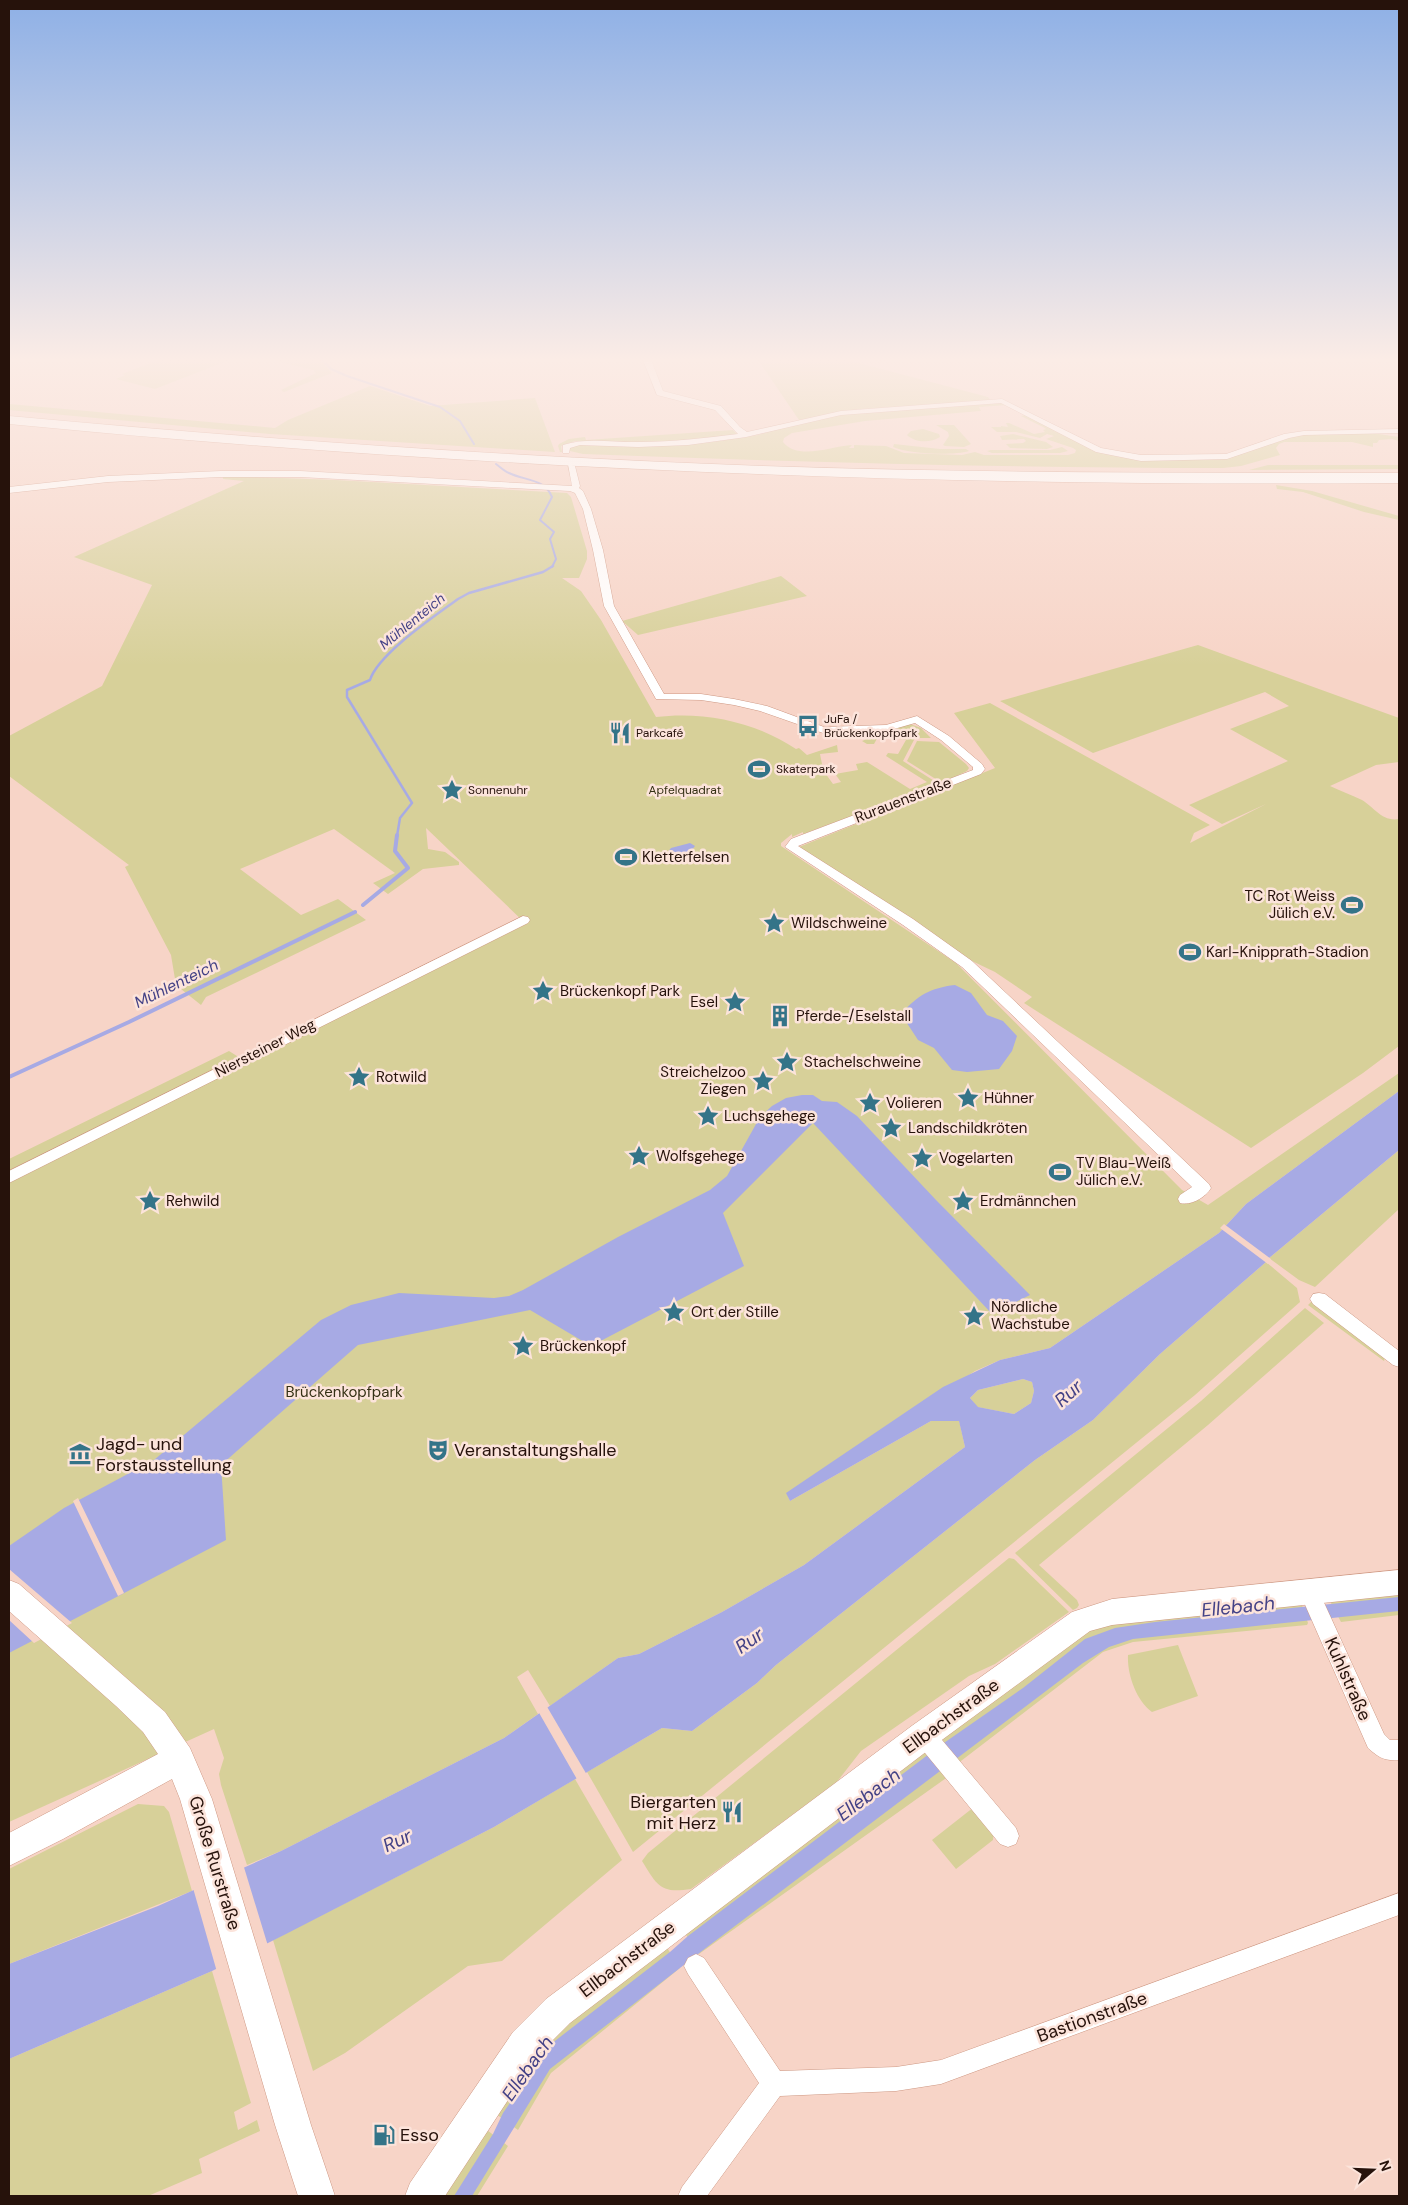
<svg xmlns="http://www.w3.org/2000/svg" width="1408" height="2205" viewBox="0 0 1408 2205" font-family="'DM Sans',sans-serif">
<style>
.green{fill:#d7d099}
.water{fill:#a7aae4;fill-rule:evenodd}
.pier{fill:#f7d4c7}
.lines{fill:none;stroke-linecap:round;stroke-linejoin:round}
.stream-far2{stroke:#a7aae4;stroke-width:2}
.stream-far1{stroke:#a7aae4;stroke-width:2.5}
.stream{stroke:#a7aae4;stroke-width:4}
.minor-casing{stroke:#ce9883;stroke-width:1}
.secondary-casing{stroke:#ce9883;stroke-width:1}
.motorway-casing{stroke:#ce9883;stroke-width:1}
.minor{fill:#fff;fill-rule:evenodd}
.secondary{fill:#fff;fill-rule:evenodd}
.motorway{fill:#fff;fill-rule:evenodd}
.labels{text-anchor:middle;stroke-width:5;stroke-linejoin:round;paint-order:stroke}
.far-poi-label{font-size:12px;fill:#26120b;stroke:#fce4db;text-anchor:start}
.far-park-label{font-size:12px;fill:#343014;stroke:#fce4db}
.far-water-label{font-size:14px;font-style:italic;fill:#434186;stroke:#fce4db}
.street-label{font-size:15px;fill:#26120b;stroke:#fce4db}
.poi-label{font-size:15px;fill:#26120b;stroke:#fce4db;text-anchor:start}
.park-label{font-size:15px;fill:#343014;stroke:#fce4db}
.water-label{font-size:16px;font-style:italic;fill:#434186;stroke:#fce4db}
.near-poi-label{font-size:18px;fill:#26120b;stroke:#fce4db;text-anchor:start}
.near-street-label{font-size:18px;fill:#26120b;stroke:#fce4db}
.near-water-label{font-size:19px;font-style:italic;fill:#434186;stroke:#fce4db}
</style>
<rect width="100%" height="100%" fill="#f7d4c7"/>
<path class="green" d="M167,357h70l-82,32 -39,-10 9,-4 -3,-1z
M260,357h57l15,16 -48,19 -3,-2 35,-17 -3,-3z
M756,357h80l152,40 3,4 -130,8 -62,11z
M370,386l60,20 105,-8 20,54 -285,-18 -261,-24v-6l266,24 13,-8z
M1001,403l6,2 -28,2 2,4h-1l-115,10 -73,12 -8,5 -1,4c15,19 49,4 69,3l-3,3h5v-3l32,1 18,7 58,2 13,-3 9,3h84l7,-2 1,-3 -3,-2 -27,-9 8,-3 -7,-2 -7,4 -24,-6h-19l-6,-5h10v-1l7,1 -2,-4h3l25,11 11,-2 -2,-2 3,-1 -3,-2 -22,-11 5,-1 75,38 27,5 92,-1 84,-24 61,-1 34,5v4l-7,-2 -13,1 -2,3h-4v4l-21,-5h-68l-5,2 -3,4 4,7 -39,11 -18,2c-213,0 -427,-6 -640,-14l-13,-3v-3l10,-3 58,1 68,-3 52,-8 47,-14 38,-7z
M936,425h18l17,19 -7,3 -19,-1 -2,-1 6,-9 -1,-4z
M923,429l16,5 1,3c-9,6 -25,6 -33,-2l4,-4z
M733,430l4,4 -11,3 -82,6 -69,-2 -14,5 1,6h-2l-2,-6 1,-2 10,-5 16,-2 1,3z
M1013,434l33,8 7,5 -6,2 -37,-1 -4,-4 17,-1 3,-2 -2,-2 -22,1 -2,-4z
M894,444l46,5h26l3,2c-17,5 -60,3 -76,-4z
M1062,447l6,4 -8,2h-68l-5,-2 4,-1h59z
M1268,465h131v4l-150,1z
M223,476l113,4 231,13 4,4 16,54v8l-8,19h-17l19,13 20,29 55,97c48,-6 100,5 140,32l3,-1 8,7 30,-10 1,7 -18,2 2,10 4,5 -3,1 10,14 8,-2 -6,-8 23,-4 -2,-6 11,-2 43,27 17,-7 -41,-26 2,-3 10,1 8,-14 -27,-5 -5,9h-7l-5,-3 5,-2 -2,-1 -12,1 2,-5 -17,-3 -3,5 -5,-1 -1,-3 6,-1 37,-1 38,-6 11,4 10,10h-16l-12,23 36,23 -136,50v-2l-11,5v-3l-11,9v3l175,117 226,227 26,15 191,-132v18l-153,113 -27,29 -169,115 -50,12 -25,11 -187,125 2,5 141,-80 28,-1 6,27 -161,118 -82,47 -83,42 -21,4 -68,48 -22,-36 -11,7 21,37 -34,24 -223,113 -34,14 -26,-80 -2,-11 5,-16 -10,-29 -205,93v-663l220,-108 16,10 279,-139 -98,-94 2,21 17,3 14,10v3l-36,4 -35,25 -15,-11 22,-10 -61,-44 -94,40 61,46 37,-16 28,21 -160,77 -5,8 -25,-20 -5,-30 -46,-88 4,-2 -120,-89v-40l93,-50 50,-101 -78,-28 170,-76 -21,-2z
M1276,485l36,6 87,25v4l-35,-8 -61,-20 -26,-3z
M781,576l26,20 -169,39 -16,-14z
M1198,645l201,73v44l-23,3 -46,21c10,5 22,9 32,14 12,7 20,22 37,19v227l-36,27 -112,75 -227,-145 8,-6 -37,-25 -23,-11 -64,-44 -109,-70 196,-79 -41,-55 36,-10 220,122 -16,8 -4,10 76,-39 -44,20 -33,-19 99,-44 -58,-32 59,-23 -24,-14 -172,61 -93,-52z
M917,741l22,1 27,22 3,4 -2,3 -25,12 -35,-22z
M1399,1150v59l-84,78 -16,-7 -30,-22z
M1266,1262l31,26 3,14 -105,93 -562,457 -46,-80 75,-44 30,3 65,-48 19,-18 259,-205 58,-40 67,-66z
M1313,1300l72,58 -1,3 -76,-56z
M1305,1308l19,15 -116,102 -169,140 38,35 2,5 -2,3 -4,2 -58,-57 186,-152z
M1023,1379l9,3 2,9 -3,12 -17,11 -37,-7 -7,-9 8,-8z
M1009,1558l5,1 55,53 -74,52 -26,12 -108,75 -25,32 -145,106c-31,5 -34,-4 -49,-28l6,-8z
M1399,1589v26l-58,7 -10,-19 3,-7z
M1294,1601l8,4 6,18 -1,2 -174,17 -30,10 -146,112 -21,-25 151,-111z
M1178,1645l20,51 -46,16c-16,-12 -25,-38 -24,-57z
M925,1748l24,28 -250,178 -17,-25z
M575,1779l47,81 -120,101 -34,5 -123,87 -32,18 -40,-131 221,-113z
M138,1804l26,2 5,6 23,79 -183,73v-95z
M974,1807l20,22 -1,11 -37,29 -24,-29z
M664,1943l16,25 -129,105 -33,57 -26,-19 47,-67z
M212,1971l39,132 -17,9 4,18 19,-10 3,11 -61,28 3,14 -54,23h-139v-137z
M483,2127l25,19 -31,50h-38z"/>
<path class="water" d="M690,843l5,3 -8,10 -14,1 -6,-4 4,-5z
M955,985l16,8 16,22 16,6 14,15 -5,15 -13,18 -32,3 -15,-2 -18,-22 -16,-8 -17,-26c17,-19 29,-26 54,-29z
M1399,1091v59l-130,108 -3,4 -106,92 -67,66 -58,40 -259,205 -19,18 -65,48 -30,-3 -168,99 -208,107 -74,37 -203,88v-95l149,-58 123,-55 223,-113 114,-80 21,-4 83,-42 82,-47 161,-118 -6,-26h-28l-141,80 -4,-8 157,-106 57,-27 50,-12 169,-115 27,-29zM1023,1379l9,3 2,9 -3,12 -17,11 -36,-7 -8,-9 8,-8z
M802,1095h11l9,6 15,1 20,14 79,84 94,95 -38,19 -179,-191 -90,90 21,53 -153,80 -61,-36 -172,35 -137,120 5,75 -217,113v-107l55,-38 90,-48 167,-140 30,-15 48,-12 95,5 15,-2 14,-6 95,-53 92,-47 17,-14 33,-59 12,-11 14,-8z
M1399,1597v14l-266,28 -24,8 -26,16 -385,291 -148,115 -78,127h-18l39,-62 10,-21 48,-69 119,-92 18,-16 253,-191 82,-57 62,-49 30,-11 40,-6z"/>
<path class="pier" d="M1224,1224l47,35 -3,5 -48,-36z
M78,1498l46,95 -6,3 -45,-95z
M9,1569l63,54 -38,20 -25,-23z
M546,1705l41,70 -9,6 -40,-70z
M243,1864l25,82 -51,26 -24,-84z"/>
<g class="lines">
<path class="stream-far2" d="M319,357l12,12 16,7 93,31 20,14 14,23
M496,464c4,3 8,7 13,9 16,8 35,5 43,24l-12,23 14,12 -4,7 6,20 -4,8"/>
<path class="stream-far1" d="M397,836l3,-18 12,-15 -65,-106v-7l23,-10c8,-26 65,-64 88,-81l11,-6 74,-21 10,-6"/>
<path class="stream" d="M363,905l45,-37 -13,-17 2,-16
M9,1077l120,-55 226,-110"/>
<g class="minor-casing">
<path id="minor" d="M642,357h8l13,34 58,15 19,21 7,5 94,-21 161,-12 99,49 40,7 85,-1 58,-20 20,-3 95,-2v4l-95,2 -15,3 -62,21 -86,2 -45,-9 -95,-49 -160,12 -95,22 -58,8 -50,2 -58,-2 -10,3 -1,5h-6v-8c25,-8 51,-2 78,-3 32,0 64,-4 97,-8l-23,-24 -58,-15z
M873,357h11l2,2 -4,2z
M568,464l7,2 5,20 -1,2 4,3 8,18 12,41 11,56 50,88h37l33,5 33,7 57,21 62,-2 31,-9 32,20 33,28 3,5 -4,5 -183,72 115,73 59,42 237,223 2,4c-5,9 -20,18 -31,15l-2,-4 2,-4 12,-8 -230,-220 -59,-42 -118,-78 6,-8 182,-69v-3l-32,-27 -26,-17 -28,8 -64,2 -63,-22 -26,-6 -33,-5 -45,-1 -52,-93 -11,-56 -10,-41 -8,-16 -5,-2 -270,-14h-79l-113,5 -99,11v-6l99,-11 113,-5h79l272,15z
M523,916l5,1 2,3 -2,3 -519,260v-12z
M1319,1293l6,1 74,57v16l-6,-2 -80,-61 -3,-5 3,-5z
M1309,1582l7,3 68,149 6,6h9v20c-14,1 -20,-2 -31,-12l-69,-157 3,-6z
M924,1725l8,3 84,100 3,8 -3,8 -8,3 -8,-3 -84,-102 -3,-7 3,-7z
M1399,1893v22l-458,169 -45,7 -116,5 -73,100h-29l4,-9 77,-104 -71,-109 -4,-8 4,-8 8,-4 8,4 76,113 116,-4 45,-7z"/>
</g>
<g class="secondary-casing">
<path id="secondary" d="M1399,1570v25l-287,30 -22,6 -155,114 -365,278 -33,33 -92,140h-40l5,-13 103,-151 33,-33 367,-274 159,-113 40,-13z
M9,1580l10,4 146,128 25,36 22,51 99,326 24,71h-37l-23,-71 -95,-326 -8,-20 -109,60 -54,27v-33l149,-79 -15,-22 -27,-26 -107,-95z"/>
</g>
<g class="motorway-casing">
<path id="motorway" d="M9,416c251,23 502,41 754,50 212,7 424,7 636,7v10c-464,4 -928,-14 -1390,-59z"/>
</g>
<use href="#minor" class="minor"/>
<use href="#secondary" class="secondary"/>
<use href="#motorway" class="motorway"/>
</g>
<linearGradient id="sky" x2="0" y2="1"><stop stop-color="#8eb0e6"/><stop offset="0.54" stop-color="#fbece6"/><stop offset="1" stop-color="#fbece6" stop-opacity="0"/></linearGradient>
<rect width="1408" height="666" fill="url(#sky)"/>
<defs>
<g id="bus-bare" transform="scale(1.725)"><path d="M-5-6H5V4H4V6H2V4H-2V6H-4V4H-5ZM-3.5-4V0h7V-4ZM-3.5 1.2v1.5H-2V1.2ZM2 1.2v1.5H3.5V1.2Z" fill="#347488" stroke="#fce4db" stroke-width="2.5" paint-order="stroke"/></g>
<g id="restaurant-bare" transform="scale(1.725)"><path d="M-5-6h1v4h1v-4h1v4h1v-4h1v5L-1.5 .5V6h-2V.5L-5-1ZM5-6V6H3V1.5H1.5Q1.5-4 5-6Z" fill="#347488" stroke="#fce4db" stroke-width="2.5" paint-order="stroke"/></g>
<g id="stadium-bare" transform="scale(1.725)"><path d="M0-5a6.5 5 0 1 0 0 10a6.5 5 0 1 0 0-10ZM-3.5-1.8h7v3.6h-7Z" fill="#347488" stroke="#fce4db" stroke-width="2.5" paint-order="stroke"/></g>
<g id="sight-bare" transform="scale(1.725)"><path d="M0-6L1.8-2.2L6-1.7L2.9 1.2L3.7 5.4L0 3.3L-3.7 5.4L-2.9 1.2L-6-1.7L-1.8-2.2Z" fill="#347488" stroke="#fce4db" stroke-width="2.5" paint-order="stroke"/></g>
<g id="building-bare" transform="scale(1.725)"><path d="M-4-6H4V6H1V3H-1V6H-4ZM-2.5-4.3h1.7v1.8h-1.7ZM.8-4.3h1.7v1.8H.8ZM-2.5-1h1.7V.8h-1.7ZM.8-1h1.7V.8H.8Z" fill="#347488" stroke="#fce4db" stroke-width="2.5" paint-order="stroke"/></g>
<g id="theatre-bare" transform="scale(1.725)"><path d="M-5-5.5Q0-4 5-5.5V0Q5 5 0 6Q-5 5-5 0ZM-3.3-2.5H-1v1.5H-3.3ZM1-2.5H3.3v1.5H1ZM-2.8 1Q0 5.5 2.8 1Z" fill="#347488" stroke="#fce4db" stroke-width="2.5" paint-order="stroke"/></g>
<g id="museum-bare" transform="scale(1.725)"><path d="M0-6L6-3V-2H-6V-3ZM-5-1h2V3h-2ZM-1-1h2V3h-2ZM3-1h2V3H3ZM-6 4H6V6H-6Z" fill="#347488" stroke="#fce4db" stroke-width="2.5" paint-order="stroke"/></g>
<g id="fuel-bare" transform="scale(1.725)"><path d="M-5.5-6h7V0h2V4h1.3V-2.5L3-4.5l.8-.8L6-3V5H2.5V1h-1V6h-7ZM-4.2-4.7v3.2H.2V-4.7Z" fill="#347488" stroke="#fce4db" stroke-width="2.5" paint-order="stroke"/></g>
</defs>
<g fill-rule="evenodd">
<use href="#bus-bare" x="808" y="726"/>
<use href="#restaurant-bare" x="620" y="733"/>
<use href="#stadium-bare" x="759" y="769"/>
<use href="#sight-bare" x="452" y="790"/>
<use href="#stadium-bare" x="626" y="857"/>
<use href="#stadium-bare" x="1352" y="905"/>
<use href="#sight-bare" x="774" y="923"/>
<use href="#stadium-bare" x="1190" y="952"/>
<use href="#sight-bare" x="543" y="991"/>
<use href="#sight-bare" x="735" y="1002"/>
<use href="#building-bare" x="780" y="1016"/>
<use href="#sight-bare" x="787" y="1062"/>
<use href="#sight-bare" x="359" y="1077"/>
<use href="#sight-bare" x="763" y="1081"/>
<use href="#sight-bare" x="968" y="1098"/>
<use href="#sight-bare" x="870" y="1103"/>
<use href="#sight-bare" x="708" y="1116"/>
<use href="#sight-bare" x="891" y="1128"/>
<use href="#sight-bare" x="639" y="1156"/>
<use href="#sight-bare" x="922" y="1158"/>
<use href="#stadium-bare" x="1060" y="1172"/>
<use href="#sight-bare" x="150" y="1201"/>
<use href="#sight-bare" x="963" y="1201"/>
<use href="#sight-bare" x="674" y="1312"/>
<use href="#sight-bare" x="974" y="1316"/>
<use href="#sight-bare" x="523" y="1346"/>
<use href="#theatre-bare" x="438" y="1450"/>
<use href="#museum-bare" x="80" y="1454"/>
<use href="#restaurant-bare" x="732" y="1812"/>
<use href="#fuel-bare" x="384" y="2135"/>
</g>
<g class="labels">
<g class="far-poi-label">
<text x="824" y="723">JuFa /<tspan x="824" dy="14">Brückenkopfpark</tspan></text>
<text x="636" y="737">Parkcafé</text>
<text x="776" y="773">Skaterpark</text>
<text x="468" y="794">Sonnenuhr</text>
</g>
<g class="far-park-label">
<text x="685" y="794">Apfelquadrat</text>
</g>
<g class="far-water-label">
<text transform="translate(412 621) rotate(-39)" y="5">Mühlenteich</text>
</g>
<g class="street-label">
<text transform="translate(903 800) rotate(-21)" y="5">Rurauenstraße</text>
<text transform="translate(265 1048) rotate(-27)" y="5">Niersteiner Weg</text>
</g>
<g class="poi-label">
<text x="642" y="862">Kletterfelsen</text>
<text x="1335" y="901" text-anchor="end">TC Rot Weiss<tspan x="1335" dy="17">Jülich e.V.</tspan></text>
<text x="791" y="928">Wildschweine</text>
<text x="1206" y="957">Karl-Knipprath-Stadion</text>
<text x="560" y="996">Brückenkopf Park</text>
<text x="718" y="1007" text-anchor="end">Esel</text>
<text x="796" y="1021">Pferde-/Eselstall</text>
<text x="804" y="1067">Stachelschweine</text>
<text x="746" y="1077" text-anchor="end">Streichelzoo<tspan x="746" dy="17">Ziegen</tspan></text>
<text x="376" y="1082">Rotwild</text>
<text x="984" y="1103">Hühner</text>
<text x="886" y="1108">Volieren</text>
<text x="724" y="1121">Luchsgehege</text>
<text x="908" y="1133">Landschildkröten</text>
<text x="656" y="1161">Wolfsgehege</text>
<text x="939" y="1163">Vogelarten</text>
<text x="1076" y="1168">TV Blau-Weiß<tspan x="1076" dy="17">Jülich e.V.</tspan></text>
<text x="166" y="1206">Rehwild</text>
<text x="980" y="1206">Erdmännchen</text>
<text x="991" y="1312">Nördliche<tspan x="991" dy="17">Wachstube</tspan></text>
<text x="691" y="1317">Ort der Stille</text>
<text x="540" y="1351">Brückenkopf</text>
</g>
<g class="park-label">
<text x="344" y="1397">Brückenkopfpark</text>
</g>
<g class="water-label">
<text transform="translate(176 983) rotate(-26)" y="6">Mühlenteich</text>
</g>
<g class="near-poi-label">
<text x="96" y="1450">Jagd- und<tspan x="96" dy="21">Forstausstellung</tspan></text>
<text x="454" y="1456">Veranstaltungshalle</text>
<text x="716" y="1808" text-anchor="end">Biergarten<tspan x="716" dy="21">mit Herz</tspan></text>
<text x="400" y="2141">Esso</text>
</g>
<g class="near-street-label">
<text transform="translate(1348 1679) rotate(66)" y="6">Kuhlstraße</text>
<text transform="translate(951 1716) rotate(-36)" y="6">Ellbachstraße</text>
<text transform="translate(215 1863) rotate(73)" y="6">Große Rurstraße</text>
<text transform="translate(627 1959) rotate(-37)" y="6">Ellbachstraße</text>
<text transform="translate(1092 2017) rotate(-20)" y="6">Bastionstraße</text>
</g>
<g class="near-water-label">
<text transform="translate(1068 1393) rotate(-41)" y="7">Rur</text>
<text transform="translate(1238 1606) rotate(-6)" y="7">Ellebach</text>
<text transform="translate(749 1640) rotate(-35)" y="7">Rur</text>
<text transform="translate(868 1794) rotate(-37)" y="7">Ellebach</text>
<text transform="translate(397 1840) rotate(-25)" y="7">Rur</text>
<text transform="translate(527 2068) rotate(-55)" y="7">Ellebach</text>
</g>
</g>
<rect width="1408" height="2205" fill="none" stroke="#26120b" stroke-width="20"/>
<g transform="translate(1373 2170) rotate(71)" stroke="#fce4db" stroke-width="4" paint-order="stroke">
<path d="M0-4L9 19L0 12L-9 19Z" fill="#26120b"/>
<text y="-8" font-size="14" font-weight="bold" text-anchor="middle" fill="#26120b">N</text>
</g>
</svg>
